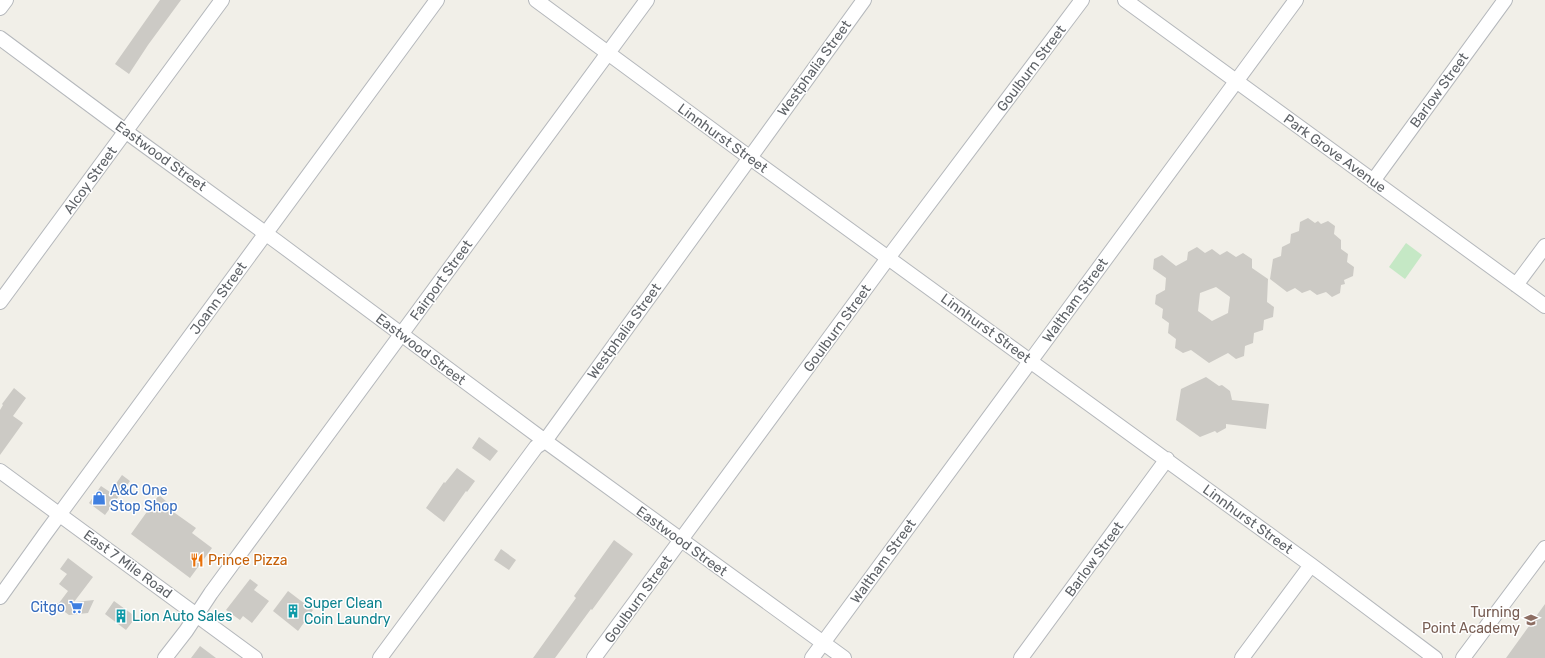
<svg xmlns="http://www.w3.org/2000/svg" width="1545" height="658" viewBox="0 0 1545 658" font-family="Rubik,sans-serif">
<style>
.green{fill:#c5e8c5}
.building{fill:#cccac5;fill-rule:evenodd}
.lines{fill:none;stroke-linecap:round;stroke-linejoin:round}
.minor-casing{stroke:#b5b8bc;stroke-width:16}
.minor{stroke:#fff;stroke-width:14}
.labels{text-anchor:middle;stroke-width:3;stroke-linejoin:round;paint-order:stroke}
.street-label{font-size:14px;fill:#5f6368;stroke:#fff}
.shop-label{font-size:14px;fill:#366cbe;stroke:#fff;text-anchor:start}
.food-label{font-size:14px;fill:#c56008;stroke:#fff;text-anchor:start}
.culture-label{font-size:14px;fill:#0d838f;stroke:#fff;text-anchor:start}
.education-label{font-size:14px;fill:#785e54;stroke:#fff;text-anchor:end}
</style>
<rect width="100%" height="100%" fill="#f1efe8"/>
<path class="green" d="M1406,243l16,12 -17,24 -16,-12z"/>
<path class="building" d="M160,0h21l-33,45 -19,29 -14,-10z
M1308,218l7,5 3,-2 3,3 7,-3 7,5 -1,8 7,6v9l7,5 -1,8 7,5 -1,9 -9,4 1,4 -4,1 -1,8 -8,4 -6,-5 -9,3 -7,-5 -8,3 -7,-5 -8,4 -17,-13 3,-20 8,-3 1,-9 8,-4 1,-9 8,-3 1,-9z
M1197,247l8,6 7,-4 8,6 7,-4 9,6 7,-4 9,6v9l16,11 -1,23 7,5 -1,10 -9,3 -1,10 -9,3 -1,10 -8,3 -1,10 -8,3 -8,-6 -19,10 -18,-13 -8,3 -8,-5 1,-9 -8,-6 1,-10 -7,-5 1,-9 -8,-5 1,-9 9,-5 1,-12 -13,-9 1,-10 8,-4 14,11 11,-6 1,-8zM1216,287l14,10 -2,16 -16,8 -14,-10 2,-18z
M1206,377l13,9 3,-1 8,6 2,9 37,4 -3,25 -40,-5v4l-9,5 -2,-2 -15,6 -24,-17 5,-31z
M14,388l12,10 -13,18 10,7 -23,32v-45l3,-5 -1,-1z
M479,437l19,14 -8,10 -18,-13z
M457,468l18,13 -8,11 -1,-1 -22,31 -18,-14 18,-26 1,1z
M122,475l8,6 -25,34 -16,-12 12,-17 9,6z
M159,495l8,7 -2,4 31,22 -4,5 20,15 -22,30 -59,-44z
M614,540l19,14 -41,56 -1,-1 -36,49h-22l43,-60 -2,-2z
M501,549l15,11 -7,10 -15,-10z
M68,558l25,19 -19,25 20,-2 -6,13 -19,2 -15,-11 5,-1 9,-12 -9,-7 8,-10 -7,-5z
M250,579l8,6 -4,5 15,11 -17,22 -9,-7 -3,4 -14,-10z
M288,591l25,19 -15,21 -25,-20z
M114,601l22,16 -10,13 -21,-16z
M1545,604v54h-39z
M200,646l16,12h-25z"/>
<g class="lines">
<g class="minor-casing">
<path id="minor" d="M536,0l213,157 562,408 124,93
M1125,0l420,306
M0,8l6,-8
M0,38l136,101 140,102 269,200 299,217
M1373,181l132,-181
M1516,285l29,-39
M0,302l222,-302
M0,471l255,187
M0,597l45,-63 392,-534
M165,658l21,-27 25,-38 436,-593
M380,658l156,-211 9,-6 319,-441
M594,658l294,-400 194,-258
M812,658l484,-658
M1021,658l146,-199
M1242,658l69,-93
M1463,658l82,-110"/>
</g>
<use href="#minor" class="minor"/>
</g>
<defs>
<g id="shop-bare" transform="scale(1.08)"><path d="M-5-2.5h2.3a2.7 3.5 0 0 1 5.4 0H5L5.5 6h-11ZM-1.5-2.5h3a1.5 2.3 0 0 0-3 0Z" fill="#3f7fe0" stroke="#fff" stroke-width="2.5" paint-order="stroke"/></g>
<g id="restaurant-bare" transform="scale(1.08)"><path d="M-5-6h1v4h1v-4h1v4h1v-4h1v5L-1.5 .5V6h-2V.5L-5-1ZM5-6V6H3V1.5H1.5Q1.5-4 5-6Z" fill="#e8710a" stroke="#fff" stroke-width="2.5" paint-order="stroke"/></g>
<g id="supermarket-bare" transform="scale(1.08)"><path d="M-6-5.5h2.5l.6 2H6L4.5 2H-2.5L-4.4-4H-6ZM-1.5 3.2a1.3 1.3 0 1 0 .1 0ZM3 3.2a1.3 1.3 0 1 0 .1 0Z" fill="#3f7fe0" stroke="#fff" stroke-width="2.5" paint-order="stroke"/></g>
<g id="building-bare" transform="scale(1.08)"><path d="M-4-6H4V6H1V3H-1V6H-4ZM-2.5-4.3h1.7v1.8h-1.7ZM.8-4.3h1.7v1.8H.8ZM-2.5-1h1.7V.8h-1.7ZM.8-1h1.7V.8H.8Z" fill="#0f9aa8" stroke="#fff" stroke-width="2.5" paint-order="stroke"/></g>
<g id="school-bare" transform="scale(1.08)"><path d="M0-5L7-2L0 1L-7-2ZM-4 1L0 2.5L4 1V4Q0 6-4 4Z" fill="#8d6e63" stroke="#fff" stroke-width="2.5" paint-order="stroke"/></g>
</defs>
<g fill-rule="evenodd">
<use href="#shop-bare" x="99" y="498"/>
<use href="#restaurant-bare" x="197" y="560"/>
<use href="#supermarket-bare" x="76" y="607"/>
<use href="#building-bare" x="293" y="611"/>
<use href="#building-bare" x="121" y="616"/>
<use href="#school-bare" x="1531" y="620"/>
</g>
<g class="labels">
<g class="street-label">
<text transform="translate(814 68) rotate(-54)" y="5">Westphalia Street</text>
<text transform="translate(1031 68) rotate(-53)" y="5">Goulburn Street</text>
<text transform="translate(1439 90) rotate(-54)" y="5">Barlow Street</text>
<text transform="translate(723 138) rotate(36)" y="5">Linnhurst Street</text>
<text transform="translate(1335 153) rotate(36)" y="5">Park Grove Avenue</text>
<text transform="translate(161 156) rotate(36)" y="5">Eastwood Street</text>
<text transform="translate(90 180) rotate(-54)" y="5">Alcoy Street</text>
<text transform="translate(441 280) rotate(-54)" y="5">Fairport Street</text>
<text transform="translate(218 298) rotate(-54)" y="5">Joann Street</text>
<text transform="translate(1075 300) rotate(-54)" y="5">Waltham Street</text>
<text transform="translate(837 328) rotate(-54)" y="5">Goulburn Street</text>
<text transform="translate(986 328) rotate(36)" y="5">Linnhurst Street</text>
<text transform="translate(624 331) rotate(-54)" y="5">Westphalia Street</text>
<text transform="translate(421 349) rotate(37)" y="5">Eastwood Street</text>
<text transform="translate(1248 519) rotate(36)" y="5">Linnhurst Street</text>
<text transform="translate(682 541) rotate(36)" y="5">Eastwood Street</text>
<text transform="translate(1094 559) rotate(-54)" y="5">Barlow Street</text>
<text transform="translate(883 561) rotate(-54)" y="5">Waltham Street</text>
<text transform="translate(128 564) rotate(36)" y="5">East 7 Mile Road</text>
<text transform="translate(638 599) rotate(-54)" y="5">Goulburn Street</text>
</g>
<g class="shop-label">
<text x="110" y="495">A&amp;C One<tspan x="110" dy="16">Stop Shop</tspan></text>
<text x="65" y="612" text-anchor="end">Citgo</text>
</g>
<g class="food-label">
<text x="208" y="565">Prince Pizza</text>
</g>
<g class="culture-label">
<text x="304" y="608">Super Clean<tspan x="304" dy="16">Coin Laundry</tspan></text>
<text x="132" y="621">Lion Auto Sales</text>
</g>
<g class="education-label">
<text x="1520" y="617">Turning<tspan x="1520" dy="16">Point Academy</tspan></text>
</g>
</g>
</svg>
